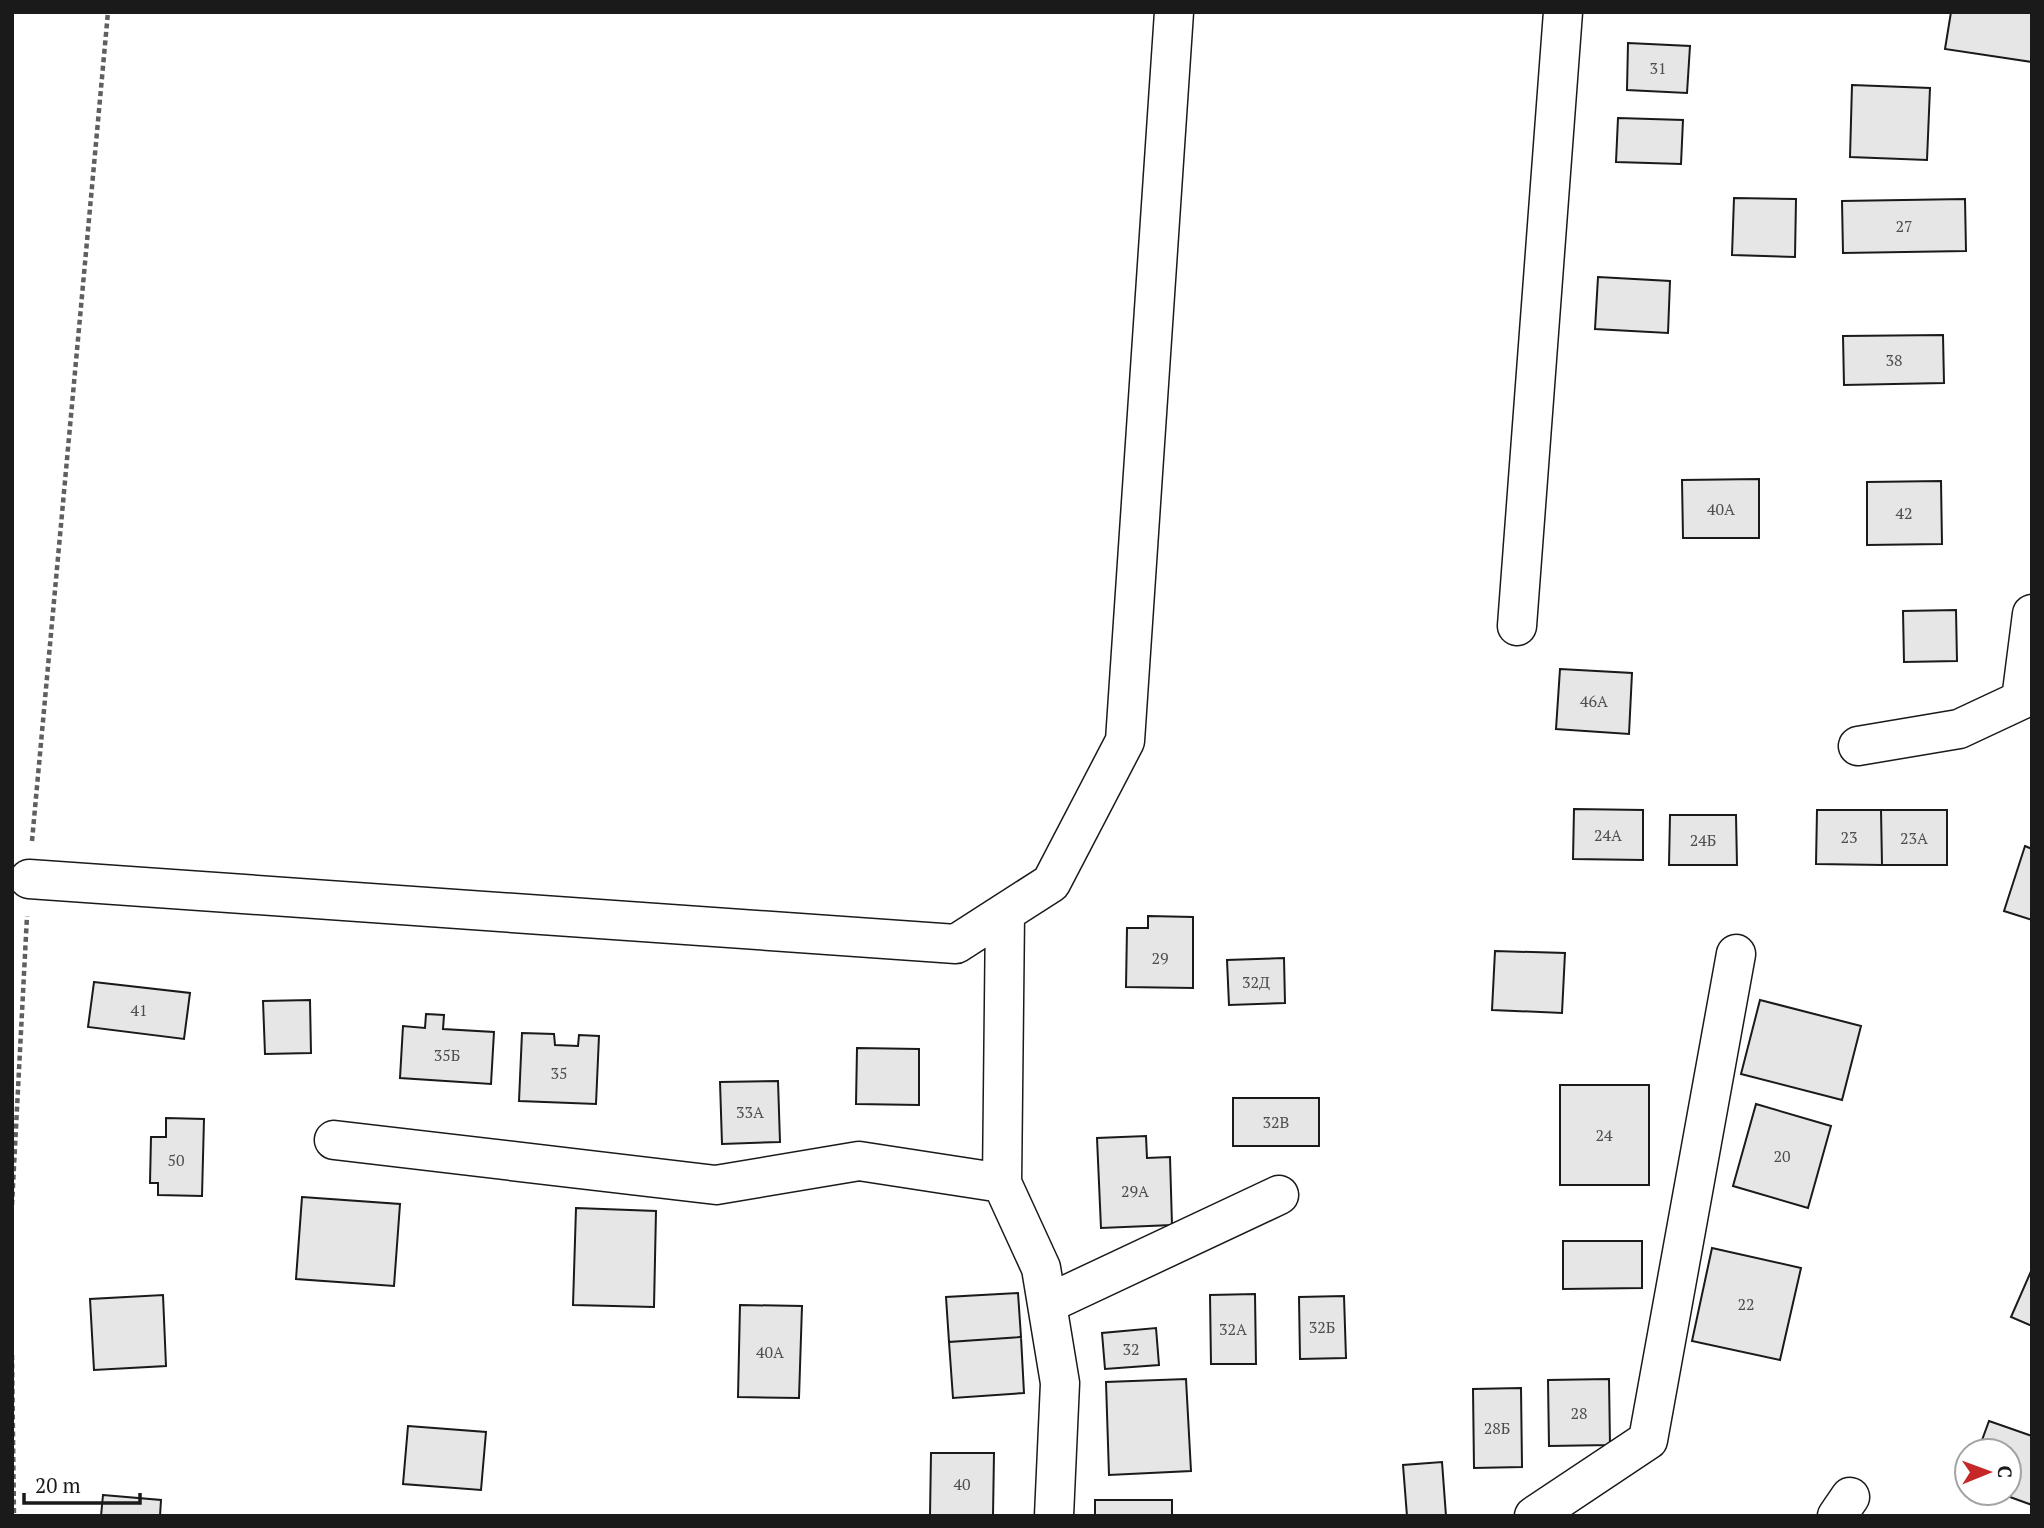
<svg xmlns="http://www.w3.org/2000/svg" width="2044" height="1528" viewBox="0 0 2044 1528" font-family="'PT Serif',serif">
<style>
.building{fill:#e6e6e6;stroke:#1a1a1a;stroke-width:2}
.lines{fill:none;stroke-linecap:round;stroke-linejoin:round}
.minor-casing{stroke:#1a1a1a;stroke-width:41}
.path{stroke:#5f5f5f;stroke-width:4.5;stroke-dasharray:5 3.5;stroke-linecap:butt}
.minor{stroke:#fff;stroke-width:38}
.labels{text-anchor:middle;stroke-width:5;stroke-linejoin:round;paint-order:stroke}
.number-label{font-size:16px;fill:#4d4d4d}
</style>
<rect width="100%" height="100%" fill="#fff"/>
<path class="building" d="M1951,12h81v50l-87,-13z
M1628,43l62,3 -3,47 -60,-3z
M1852,85l78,3 -3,72 -77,-3z
M1618,118l65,2 -2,44 -65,-2z
M1734,198l62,1 -1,58 -63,-2z
M1965,199l1,52 -123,2 -1,-52z
M1598,277l72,4 -2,52 -73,-4z
M1943,335l1,48 -100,2 -1,-49z
M1759,479v59h-76l-1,-58z
M1941,481l1,63 -75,1v-63z
M1956,610l1,51 -53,1 -1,-51z
M1560,669l72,4 -3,61 -73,-5z
M1574,809l69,1v50l-70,-1z
M1817,810h64l1,55 -66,-1z
M1881,810h66v55h-65z
M1670,815h66l1,50h-68z
M2025,846l7,3v71l-28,-9z
M1148,916l45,1v71l-67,-1 1,-59h21z
M1495,951l70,2 -3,60 -70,-3z
M1284,958l1,45 -56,2 -2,-45z
M94,982l96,11 -6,46 -96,-12z
M310,1000l1,53 -46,1 -2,-53z
M1760,1000l101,26 -19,74 -101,-26z
M426,1014l18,1 -1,14 51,3 -3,52 -91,-6 3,-52 22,2z
M522,1033l32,1 1,11 23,1 1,-11 20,1 -3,68 -77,-3z
M857,1048l62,1v56l-63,-1z
M778,1081l2,61 -58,2 -2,-62z
M1560,1085h89v100h-89z
M1233,1098h86v48h-86z
M1756,1104l75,22 -23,82 -75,-22z
M166,1118l38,1 -2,77 -44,-1v-12h-8l1,-46h15z
M1146,1136l1,22 23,-1 2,68 -71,3 -4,-90z
M302,1197l98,7 -6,82 -98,-7z
M576,1208l80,3 -2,96 -81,-2z
M1563,1241h79v47l-79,1z
M1712,1248l89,20 -21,92 -88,-19z
M2032,1269v57l-21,-9z
M1018,1293l3,44 -72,5 -3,-45z
M1255,1294l1,70h-45l-1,-69z
M163,1295l3,71 -72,4 -4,-71z
M1344,1296l2,62 -46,1 -1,-62z
M740,1305l62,1 -3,92 -61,-1z
M1156,1328l3,37 -54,4 -3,-36z
M1021,1337l3,56 -71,5 -4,-56z
M1186,1379l5,92 -82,4 -3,-93z
M1609,1379l1,66 -61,1 -1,-66z
M1521,1388l1,79 -48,1 -1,-79z
M1989,1421l43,15v69l-33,-12h10v-42h-31z
M408,1426l78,6 -5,58 -78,-6z
M931,1453h63l-1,63h-63z
M1442,1462l4,54h-39l-4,-51z
M103,1495l58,5 -1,16h-59z
M1095,1500h77v16h-77z"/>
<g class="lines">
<g class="minor-casing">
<path id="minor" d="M1517,626l46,-614
M1858,746l101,-17 62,-29 11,-86
M29,879l927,65 95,-61 74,-142 49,-729
M334,1140l382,45 143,-24 143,22 3,-270
M1002,1183l39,85 19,115 -6,133
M1047,1304l232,-109
M1534,1516l114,-76 88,-486
M1837,1516l13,-19"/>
</g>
<path class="path" d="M32,841l76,-829
M12,1205l15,-289
M12,1355l2,161"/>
<use href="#minor" class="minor"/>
</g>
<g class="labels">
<g class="number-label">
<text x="1658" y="74">31</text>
<text x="1904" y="232">27</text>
<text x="1894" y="366">38</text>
<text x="1721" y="515">40А</text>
<text x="1904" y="519">42</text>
<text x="1594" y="707">46А</text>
<text x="1608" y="841">24А</text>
<text x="1849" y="843">23</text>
<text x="1914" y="844">23А</text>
<text x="1703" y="846">24Б</text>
<text x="1160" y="964">29</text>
<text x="1256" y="988">32Д</text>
<text x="139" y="1016">41</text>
<text x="447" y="1061">35Б</text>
<text x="559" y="1079">35</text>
<text x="750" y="1118">33А</text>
<text x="1276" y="1128">32В</text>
<text x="1604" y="1141">24</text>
<text x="1782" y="1162">20</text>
<text x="176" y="1166">50</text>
<text x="1135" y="1197">29А</text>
<text x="1746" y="1310">22</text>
<text x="1322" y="1333">32Б</text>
<text x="1233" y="1335">32А</text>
<text x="1131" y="1355">32</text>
<text x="770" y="1358">40А</text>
<text x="1579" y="1419">28</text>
<text x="1497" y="1434">28Б</text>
<text x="962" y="1490">40</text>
</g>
</g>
<rect width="2044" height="1528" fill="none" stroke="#1a1a1a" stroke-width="28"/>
<g transform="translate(1988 1472) rotate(89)"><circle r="33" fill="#ffffff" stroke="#a3a3a3" stroke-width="2"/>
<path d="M0-5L12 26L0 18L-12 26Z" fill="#c62828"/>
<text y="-10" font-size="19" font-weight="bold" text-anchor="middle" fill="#1a1a1a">С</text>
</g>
<path d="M24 1493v10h116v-10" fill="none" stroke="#1a1a1a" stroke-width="3.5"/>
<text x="35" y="1493" font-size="21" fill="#1a1a1a" stroke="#ffffff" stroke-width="5" paint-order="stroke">20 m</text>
</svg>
